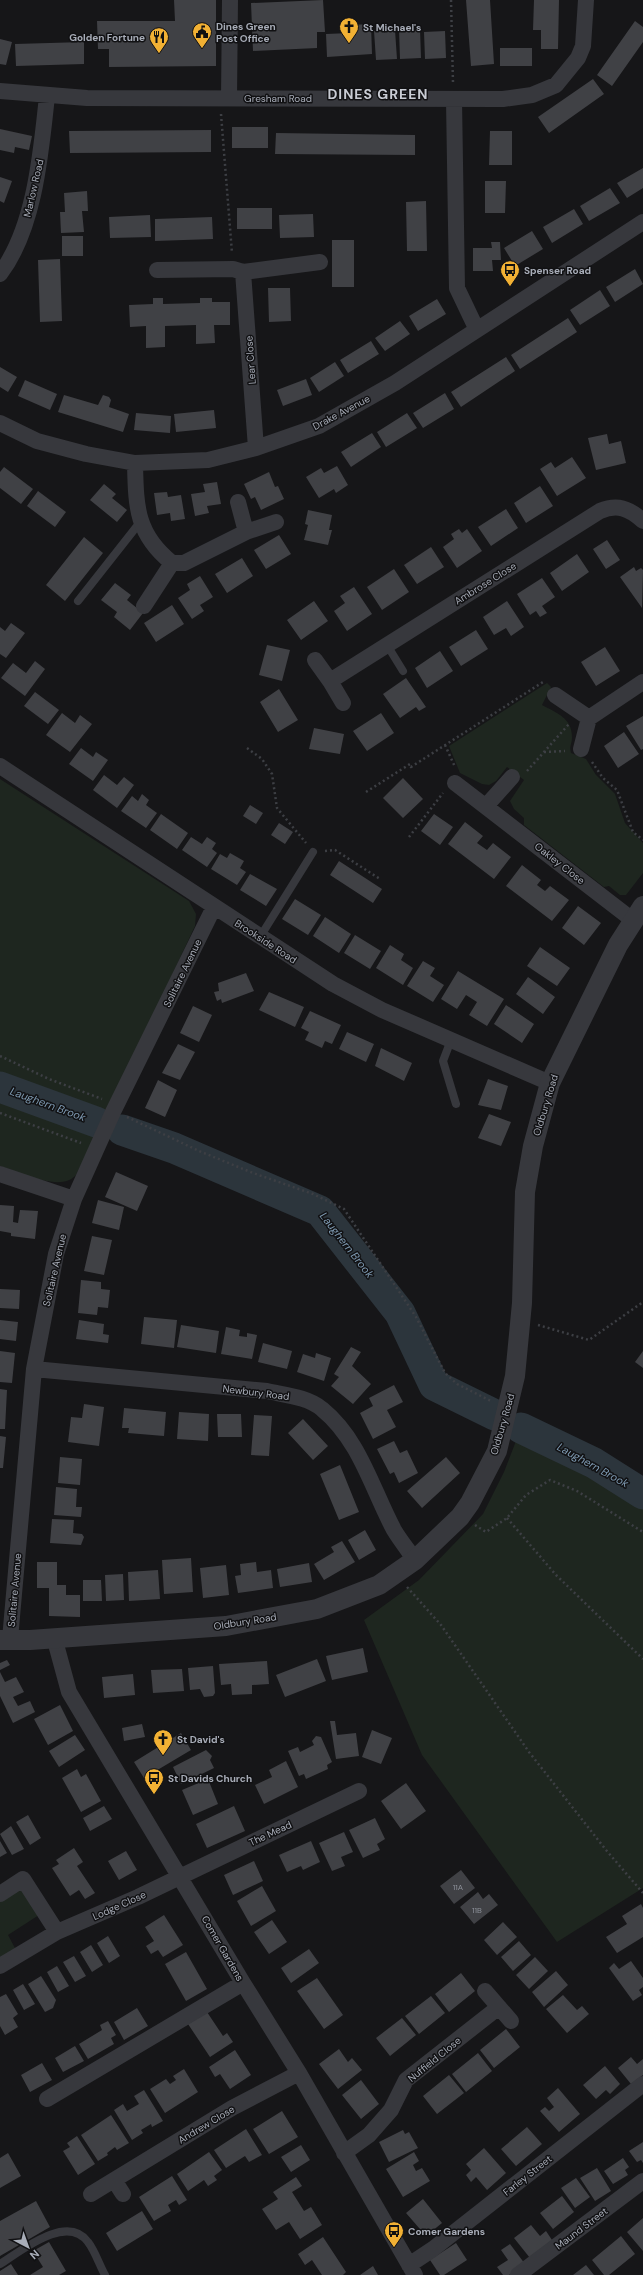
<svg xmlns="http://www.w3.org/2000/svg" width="643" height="2275" viewBox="0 0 643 2275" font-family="'DM Sans',sans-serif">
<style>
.green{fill:#1e261f}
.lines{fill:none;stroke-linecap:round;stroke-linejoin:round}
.river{stroke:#2c353c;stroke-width:31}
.building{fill:#404145}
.path{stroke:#3d3f44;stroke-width:2.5;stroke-dasharray:2 3;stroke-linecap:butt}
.service{stroke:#37383d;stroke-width:8}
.minor{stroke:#37383d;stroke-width:16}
.tertiary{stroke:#37383d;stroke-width:20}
.labels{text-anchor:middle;stroke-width:3;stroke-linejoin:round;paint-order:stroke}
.number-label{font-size:8px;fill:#8e929b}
.poi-label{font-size:10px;font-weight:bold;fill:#a8adb8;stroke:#111113;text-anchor:start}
.street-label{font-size:10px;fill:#a8adb8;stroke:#111113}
.water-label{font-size:11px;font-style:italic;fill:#7f9bb3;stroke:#111113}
.district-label{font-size:14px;font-weight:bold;letter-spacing:1px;fill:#c9ccd4;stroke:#111113}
</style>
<rect width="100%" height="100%" fill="#161618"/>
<path class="green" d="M547,683l4,4 -9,18c15,8 30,13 30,32 0,7 -3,9 -1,16l15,6 10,16 19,19 10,29 18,20v30l-17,22h-6l-11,-9 -5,1 -80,-62v-7l-10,-9 -4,-8 14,-21 -17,-13 -11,14 -7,4 -7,-1 -22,-11 -11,-27z
M0,779l189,122 7,13 -1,12 -83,177 -36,72c-15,18 -56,-3 -76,-9z
M521,1428l73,35 49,31v394l-86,54 -135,-187 -58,-135 55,-40 64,-66 21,-42z
M17,1890l7,1 15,24 -31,20 8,15 -16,9v-58z"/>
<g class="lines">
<path class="river" d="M0,1087l96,35
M122,1130l52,18 146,63 80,102 34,72 61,30
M521,1428l73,35 49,31"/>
</g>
<path class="building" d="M174,0h42v66l-107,1v-18h-11l-1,-28h78z
M323,0l2,32h-8v16l-64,3 -2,-48z
M466,0h24l4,64 -23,2z
M534,0h25l-1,49h-17v-19h-8z
M635,21l8,6v15l-31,44 -15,-11z
M371,24l1,30 -45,3 -1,-23 24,-1 -1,-8z
M399,29h21l1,29 -21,1z
M395,30l2,29 -21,1 -2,-29z
M445,31l1,27 -21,1 -1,-27z
M0,39l12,3 -6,23 -6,-1z
M84,42v22l-68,2 -1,-22z
M500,48h32v18h-32z
M593,79l11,15 -55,39 -11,-16z
M232,127h36v21h-36z
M0,129l32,7 -3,14 -14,-3 -1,6 -14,-3z
M211,130v22l-141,1 -1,-22z
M490,131h22v34h-23z
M276,133l139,2v20l-140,-1z
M643,168v20l-16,10 -10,-15z
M0,177l12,4 -8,22 -4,-2z
M485,181h21l-1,32h-20z
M610,188l10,15 -31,18 -9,-15z
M87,191l1,20h-6l2,21 -23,1 -1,-21h5l-1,-19z
M426,201l1,50h-20l-1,-49z
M237,208h35v21h-35z
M574,209l9,15 -31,19 -9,-16z
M313,214l1,23 -34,1 -1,-23z
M150,215l1,22 -41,1 -1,-21z
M212,217l1,22 -58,2v-22z
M532,231l11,18 -28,17 -11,-18z
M62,236h21v20h-21z
M332,240h22v47h-22z
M491,242h9l1,18h-9l1,11h-20v-23h19z
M60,259l2,62 -22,1 -2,-62z
M635,269l8,15 -28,18 -9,-15z
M268,288h22l1,33 -22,1z
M600,290l10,16 -30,19 -10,-15z
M153,298h10v6l37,-1v-5h12v4h18v23h-16l1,18 -19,1v-19l-31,1v21l-19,1v-22l-16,1 -1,-22 24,-1z
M437,299l9,15 -28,17 -9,-15z
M568,318l9,14 -57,37 -9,-14z
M400,321l10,13 -25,17 -10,-13z
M371,341l8,13 -31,19 -8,-13z
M506,357l9,14 -54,36 -10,-15z
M335,362l9,14 -25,16 -9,-14z
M0,367l17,10 -9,15 -8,-5z
M306,379l6,16 -29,11 -6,-16z
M25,380l32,14 -7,16 -32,-14z
M445,393l9,16 -31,19 -10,-15z
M64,395l34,10 5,-10 6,2 2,3 -2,7 20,7 -6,18 -65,-20z
M214,410l2,18 -40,4 -2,-18z
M136,413l35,3 -1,17 -36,-3z
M407,413l10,15 -31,19 -9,-15z
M372,433l9,14 -30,20 -10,-15z
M607,434l2,10 12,-3 5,22 -30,7 -8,-32z
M572,457l14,21 -29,18 -17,-27 11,-7 4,6z
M337,466l11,19 -12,8 -2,-4 -15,9 -13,-21 15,-9 3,5z
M4,467l29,22 -12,15 -21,-16v-16z
M269,472l6,15 3,-1 6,13 -23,11 -6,-13 -4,2 -7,-15z
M217,482l4,22 -14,2 2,7 -14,3 -4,-22 14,-2 -2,-8z
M104,484l12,10 -4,4 15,12 -10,12 -27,-22z
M540,486l13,20 -27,17 -12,-20z
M38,491l28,21 -11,15 -28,-21z
M167,492l1,5 13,-2 4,24 -14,2 -1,-8 -13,2 -3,-22z
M506,509l12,19 -27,18 -13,-19z
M308,510l24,5 -3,15h3l-4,15 -24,-5 4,-15 -3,-1z
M459,529l3,4 5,-4 15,22 -25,17 -14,-21 11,-8 -3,-5z
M279,535l12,19 -25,15 -12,-19z
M84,537l19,16 -38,48 -19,-16z
M607,540l13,20 -14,9 -13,-20z
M431,547l13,20 -27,17 -13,-19z
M577,554l12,18 -27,19 -12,-18z
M242,558l11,18 -26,17 -12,-19z
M634,567l2,4 5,-3 2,2 -1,38 -22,-31z
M394,569l15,23 -27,18 -15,-23z
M200,576l13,21 -13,8 4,6 -12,8 -14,-21 12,-8 -3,-6z
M542,578l13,19 -13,9 5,7 -7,4 -4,-6 -6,4 -13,-21z
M115,583l16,12 -4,5 16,13 -13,17 -16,-13 3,-5 -16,-12z
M354,587l18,27 -25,17 -13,-20 11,-8 -5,-7z
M314,601l14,20 -27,19 -14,-20z
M507,601l17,26 -13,9 -5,-8 -12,7 -11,-18z
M172,605l12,19 -28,18 -12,-19z
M11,623l14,10 -19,25 -6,-4v-27l5,4z
M476,630l12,19 -27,17 -12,-19z
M267,645l23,5 -8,31 -23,-6z
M605,647l15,24 -24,15 -15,-24z
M440,651l13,20 -26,17 -12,-20z
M35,661l10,8 -20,27 -24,-18 12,-15 13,10z
M406,678l20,29 -7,4 -3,-4 -16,11 -17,-24z
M279,689l19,31 -20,12 -18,-30z
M35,692l24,18 -11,14 -24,-18z
M62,713l13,10 5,-8 12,9 -22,28 -24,-17z
M381,713l13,20 -27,18 -14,-20z
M643,716v33l-2,1 -15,-24z
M314,728l30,6 -4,20 -31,-5z
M624,732l15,22 -21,14 -14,-22z
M81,748l12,9 3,-5 12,8 -15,21 -24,-17z
M104,775l13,10 7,-8 10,8 -17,23 -24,-18z
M403,778l20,21 -20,19 -20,-20z
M142,794l7,6 -3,5 11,8 -11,15 -25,-17 11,-15 6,5z
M250,805l13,8 -7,11 -13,-8z
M161,814l27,19 -11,16 -27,-19z
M434,814l19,13 -13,18 -19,-14z
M465,822l18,14 -6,7 10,7 6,-7 18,14 -17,22 -46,-35z
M279,823l14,9 -8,12 -14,-9z
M191,837l11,7 5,-7 9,6 -4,6 5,4 -10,14 -25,-17z
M230,853l14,8 -4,7 6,4 -9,13 -26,-16 9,-15 7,4z
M339,861l43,28 -9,14 -43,-28z
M522,865l19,15 -4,5 8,6 5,-5 19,14 -17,21 -46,-35z
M250,874l27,15 -11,17 -26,-16z
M295,899l26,16 -13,20 -26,-16z
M578,906l23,17 -17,22 -22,-17z
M325,917l26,17 -12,19 -26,-17z
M355,935l26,16 -11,18 -26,-16z
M390,945l14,9 -3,6 12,8 -10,17 -27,-17z
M540,947l30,21 -13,18 -30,-20z
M423,961l12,7 -5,8 14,9 -11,17 -26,-16z
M458,971l46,28 -17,27 -18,-11 8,-13 -11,-7 -9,14 -16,-10z
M246,973l8,18 -32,12 -1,-4 -4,2 -3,-9 5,-1 -1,-8z
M528,977l27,20 -12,17 -27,-20z
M269,992l35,15 -9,20 -36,-17z
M506,1005l28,19 -12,19 -28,-19z
M193,1006l19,9 -13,27 -19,-9z
M310,1011l31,14 -9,19 -7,-3 -3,7 -17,-8 4,-8 -8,-4z
M347,1032l27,12 -8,18 -27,-13z
M178,1044l17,8 -15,28 -18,-7z
M381,1048l31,15 -8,18 -29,-15z
M488,1079l20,7 -7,24 -23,-5z
M158,1080l19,10 -12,27 -20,-9z
M489,1114l22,8 -10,24 -23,-8z
M116,1172l32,14 -11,25 -32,-14z
M98,1200l26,7 -5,23 -27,-7z
M0,1205l14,1 -1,16 5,1 2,-13 18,1 -3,28 -24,-3v-3l-11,-2z
M92,1236l20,4 -8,35 -20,-4z
M81,1280l20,2v7l9,1 -2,18 -10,-1 -1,8 -19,-2z
M0,1289l20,1 -1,19 -19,-1z
M144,1317l33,3 -3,28 -33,-4z
M0,1320l18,2 -2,19 -16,-2z
M79,1320l25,4 -1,10 6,1 -1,8 -32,-4z
M181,1325l38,6 -3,22 -39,-6z
M226,1327l14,3 -1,6 8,1v-4l10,2 -5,24 -31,-5z
M263,1343l29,8 -5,18 -29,-7z
M351,1347l10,5 -9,14 19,18 -18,20 -22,-18 8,-9 -5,-3z
M0,1351l15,2 -3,30 -12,-1z
M643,1351v17l-8,-6z
M316,1353l15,5 -7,23 -27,-9 6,-18 12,4z
M394,1385l9,17 -16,8 9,17 -23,12 -13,-26 13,-7 -4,-8z
M0,1389l7,1 -2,39h-5z
M84,1404l20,3 -5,39 -31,-4 3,-25 11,1z
M124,1408l42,4 -2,24 -36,-3 1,-5h-7z
M179,1412l30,2 -1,27 -31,-2z
M217,1414h24l1,23h-24z
M254,1415l18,1 -3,40 -18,-1z
M303,1419l25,27 -15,14 -25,-27z
M0,1436l6,1 -3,31h-3z
M394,1441l6,12 7,-3 11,23 -19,10 -5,-11 -4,2 -13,-25z
M60,1457l22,2 -2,26 -22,-2z
M446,1457l14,16 -38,35 -15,-17z
M340,1465l19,47 -20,8 -19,-46z
M56,1487l21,2 -1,18h6l-1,10 -27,-2z
M52,1519l22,1 -1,13 9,1 2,3 -3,8 -31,-2z
M365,1530l11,20 -17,10 -11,-20z
M342,1541l13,21 -31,18 -10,-16 20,-12 -3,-5z
M191,1558l2,34 -29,2 -2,-34z
M37,1562h20v23h9v10h14v22l-31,-1v-28h-12z
M256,1562l1,10 14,-2 2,18 -35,5 -3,-17 6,-1 -1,-11z
M309,1563l3,19 -32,5 -3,-18z
M226,1565l3,30 -26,3 -3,-30z
M158,1570l2,29 -31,2 -1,-29z
M123,1574l1,26 -18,1 -1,-26z
M83,1580h18l1,21h-19z
M363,1648l5,24 -36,8 -6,-24z
M317,1659l9,22 -41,16 -9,-22z
M7,1660l3,5 -10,5v-7z
M267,1661l2,23 -17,1v9l-20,1 -1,-11 -10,1 -2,-21z
M213,1666l2,27 -2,3 -9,1 -4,-8 -10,1 -2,-22z
M182,1669l2,22 -31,2 -2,-23z
M0,1672l5,10 11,-5 8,15 -11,5 5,9 12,-5 5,11 -22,11 -13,-27z
M133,1674l2,21 -31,3 -2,-21z
M60,1705l13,26 -25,14 -14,-26z
M330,1721h5l2,14 19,-2 3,23 -23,3z
M142,1724l3,13 -21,4 -2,-13z
M372,1730l20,8 -11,26 -19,-7z
M181,1733l10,17 -47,28 -10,-16z
M75,1735l10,15 -26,17 -10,-16z
M316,1736l5,1 11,25 -5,3 1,4 -22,10 -2,-5 -5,2 -11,-25 10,-4 2,5 14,-7 -2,-4z
M206,1750l6,6 -2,4 4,8 -33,16 -8,-17z
M286,1761l12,26 -34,17 -9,-19 17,-8 -3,-7z
M77,1769l4,8 5,-3 15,27 -20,11 -19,-34z
M208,1779l10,25 -25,11 -11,-25z
M406,1783l20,28 -25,18 -20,-28z
M104,1806l8,13 -22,12 -7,-13z
M234,1806l11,25 -38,17 -11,-24z
M28,1815l13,23 -11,7 -14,-23z
M375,1818l10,21 -8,5 3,6 -17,8 -14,-28z
M11,1826l13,23 -12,6 -12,-21z
M344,1832l9,20 -12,5 4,9 -13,5 -13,-28z
M0,1841l7,12 -7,4z
M311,1841l9,21 -17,8 -2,-4 -14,6 -8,-17z
M74,1848l9,14 -6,4 18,27 -10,6 -6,-9 -9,6 -18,-28 7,-4 -3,-4z
M126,1851l11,19 -18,10 -11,-19z
M254,1861l9,20 -30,14 -9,-20z
M461,1870l14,18 -21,16 -14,-18z
M262,1886l14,25 -25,15 -14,-25z
M478,1892l5,7 6,-5 9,11 -24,19 -14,-17z
M641,1904l2,4v29l-26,16 -11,-16 21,-13 -5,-8z
M164,1915l19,30 -20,12 -5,-7 -7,4 -5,-8 8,-5 -9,-14z
M272,1920l15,22 -18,12 -15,-22z
M503,1922l14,15 -20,18 -13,-15z
M108,1936l12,20 -11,7 -12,-20z
M519,1941l12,14 -18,16 -12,-14z
M91,1945l12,20 -11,7 -12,-20z
M309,1949l10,14 -28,20 -10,-15z
M186,1952l21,37 -21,12 -21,-37z
M74,1956l12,20 -11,6 -12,-20z
M535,1957l13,14 -19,18 -13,-14z
M631,1961l12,17v9l-4,3 3,5 -9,6 -24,-33 5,-5 5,6z
M57,1966l12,20 -11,6 -11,-20z
M556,1971l12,14 -24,22 -12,-15z
M461,1973l14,18 -26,21 -14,-18z
M41,1976l15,24 -3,8 -8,4 -17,-28z
M317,1978l26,37 -19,14 -27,-38z
M23,1984l12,20 -11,6 -11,-20z
M6,1994l12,20 -5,4 5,9 -13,8 -5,-9v-29z
M563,1995l14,15 5,-4 7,8 -22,19 -21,-24z
M431,1996l14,17 -26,21 -14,-18z
M137,2008l11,18 -24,14 -10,-18z
M207,2012l16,24 4,-3 6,9 -23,15 -22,-33z
M402,2018l14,17 -26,21 -14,-18z
M108,2021l8,14 -5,3 3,6 -26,15 -9,-15 23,-14 -2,-5z
M506,2029l14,18 -26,21 -14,-18z
M75,2046l9,15 -21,11 -8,-14z
M339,2049l9,13 4,-4 10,12 -24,19 -19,-25z
M235,2050l16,25 -21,14 -10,-15 -5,3 -6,-10z
M478,2053l14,18 -26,21 -14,-18z
M631,2057l6,7 6,-5v16l-12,9 -13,-16z
M42,2063l10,17 -22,12 -9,-17z
M605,2066l15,18 -10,10 -4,-4 -10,9 -13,-14z
M184,2069l14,23 -33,21 -15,-24 16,-10 4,5 6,-4 -3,-4z
M449,2075l15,18 -27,21 -14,-18z
M361,2080l18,24 -18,15 -19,-24z
M558,2088l22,26 -21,18 -19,-21 5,-4 4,4 5,-4 -7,-9z
M144,2090l19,31 -11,6 -1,-3 -10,6 2,3 -11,7 -18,-30 9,-6 4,7 12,-7 -5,-8z
M282,2111l16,26 -29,17 -16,-25z
M111,2115l18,28 -12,7 -2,-3 -8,6 1,2 -10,6 -17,-26z
M527,2127l15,17 -26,22 -15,-17z
M246,2129l16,26 -13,7 -4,-6 -19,12 -12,-18z
M403,2130l2,4 4,-2 9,16 -29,14 -10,-20z
M77,2136l18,28 -17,11 -15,-24 7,-4 -3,-4z
M643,2142v21l-2,-3 -4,2 -8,-11z
M301,2145l9,15 -19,12 -10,-15z
M484,2148l22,25 -19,17 -11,-13 -5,5 -5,-7 5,-5 -5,-6z
M209,2152l13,18 -8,6 3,4 -9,6 -4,-6 -16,11 -11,-17z
M414,2152l5,9 -6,4 3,6 6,-3 8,13 -27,16 -17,-28z
M8,2153l13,23 -21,12v-30z
M623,2158l6,9 -4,3 3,5 -15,9 -9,-13z
M597,2168l14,23 -16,10 -15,-23z
M172,2176l15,24 -8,5 -3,-5 -8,5 3,6 -17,10 -15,-24z
M296,2177l6,9 -10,6 12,19 7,-4 11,18 -22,14 -11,-17 -13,8 -14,-21 16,-10 -5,-7z
M576,2178l14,19 -15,11 -14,-20z
M562,2196l12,16 -21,17 -13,-16z
M423,2199l19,24 -16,13 -20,-23z
M36,2201l14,26 -50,29v-35z
M142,2211l11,18 -36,22 -11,-18z
M643,2218v33l-16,-19z
M531,2225l9,11 6,-5 6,9 -22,18 -16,-20z
M621,2236l14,18 -26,21h-5l-12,-15z
M323,2237l23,35 -3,3h-21l-10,-15 -7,5 -7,-11z
M49,2242l17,29 -7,4h-29l13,-8 -10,-16z
M456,2243l11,17 -23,15h-4l-10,-15z
M510,2244l15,20 -16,11h-6l-6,-8 11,-7 -7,-10z
M11,2264l7,11h-18v-4z
M586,2265l8,10h-21z
M373,2266l5,9h-18z"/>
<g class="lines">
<path class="path" d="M451,0l2,83
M221,114l11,139
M445,745l10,22
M247,748l15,11 10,15 5,34 29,35
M544,752l21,-1
M592,762l11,16 14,12 16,42 10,8
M527,771l42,-47
M366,792l44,-28 1,3 132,-85
M409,837l34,-44
M325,851l10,-1 45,29
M0,1056l49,23 53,20
M0,1113l81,30
M127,1117l72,34 54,22 60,21 31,15 72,108 29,56 12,11 34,17
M538,1325l51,15 54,-38
M507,1518l49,57 87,84
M475,1525l11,7 21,-14 19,-23 24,-15 27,11 66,41
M407,1587l34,38 88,127 77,98 37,43"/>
<path class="service" d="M78,601l63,-80
M387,645l16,26
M260,937l53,-85
M451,1040l-8,21 13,43
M0,2264c21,-13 67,-51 88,-22 7,9 11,22 17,33"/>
<path class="minor" d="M0,91l87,7 416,1 29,-4 24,-10 22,-27 5,-12 3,-46
M229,98l1,-98
M454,100l3,188 20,42
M157,270l76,-1 10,3
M0,274c35,-46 41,-122 47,-178
M0,423l37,18 49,13 49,9 73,-3 48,-12 63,-22 76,-43 248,-161
M256,448l-13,-176 77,-10
M135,463c1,44 1,71 37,100h12l62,-31 30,-10
M238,502l8,30
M144,606l28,-43
M315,660l15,21
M555,695l34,23
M343,703l-13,-22 270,-170c17,-7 29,-3 43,10
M581,749l8,-31 54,-36
M0,766l333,218 49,26 168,73
M455,783l179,138
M486,806l26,-29
M0,1174l74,25
M34,1369l233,22c18,4 41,6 55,18 38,31 50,80 72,121 6,10 14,20 21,30
M54,1637l15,55 174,291 56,90 116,202
M10,1639l24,-270 22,-115 18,-55 39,-87 101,-205
M0,1894l23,-15 34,53
M0,1966l57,-34 81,-35 221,-106
M485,1991l26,30
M47,2099l196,-116
M344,2153l25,-18 22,-25 15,-30 93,-73
M114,2180l9,14
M91,2194l141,-86 67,-35
M409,2265l24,-16 210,-165
M518,2275l125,-94"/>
<path class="tertiary" d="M0,1640h30l196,-14 91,-17 62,-24 36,-25 45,-43 10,-14 27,-52 18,-75 7,-73 3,-111 8,-46 17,-63 68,-138 25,-39"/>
</g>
<defs>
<g id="church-pin" transform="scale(1)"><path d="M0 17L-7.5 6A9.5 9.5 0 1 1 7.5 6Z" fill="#f2b134" stroke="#111113"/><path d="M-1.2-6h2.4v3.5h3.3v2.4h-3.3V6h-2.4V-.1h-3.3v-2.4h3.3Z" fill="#111"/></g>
<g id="civic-pin" transform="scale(1)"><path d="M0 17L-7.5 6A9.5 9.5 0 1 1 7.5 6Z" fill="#f2b134" stroke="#111113"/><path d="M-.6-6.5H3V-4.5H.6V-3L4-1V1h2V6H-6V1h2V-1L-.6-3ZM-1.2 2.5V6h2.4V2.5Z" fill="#111"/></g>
<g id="restaurant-pin" transform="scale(1)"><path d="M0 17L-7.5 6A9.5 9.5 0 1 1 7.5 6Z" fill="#f2b134" stroke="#111113"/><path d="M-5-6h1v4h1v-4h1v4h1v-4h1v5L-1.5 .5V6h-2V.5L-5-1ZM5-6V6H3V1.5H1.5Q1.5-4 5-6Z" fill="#111"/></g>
<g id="bus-pin" transform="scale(1)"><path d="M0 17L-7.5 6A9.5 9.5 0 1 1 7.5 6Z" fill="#f2b134" stroke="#111113"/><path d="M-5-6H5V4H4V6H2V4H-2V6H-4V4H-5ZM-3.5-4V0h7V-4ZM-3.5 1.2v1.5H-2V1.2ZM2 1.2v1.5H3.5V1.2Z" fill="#111"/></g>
</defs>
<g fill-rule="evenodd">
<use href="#church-pin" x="349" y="27"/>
<use href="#civic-pin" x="202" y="32"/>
<use href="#restaurant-pin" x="159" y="37"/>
<use href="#bus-pin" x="510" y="270"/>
<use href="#church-pin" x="163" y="1739"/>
<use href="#bus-pin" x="154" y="1778"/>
<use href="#bus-pin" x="394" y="2231"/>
</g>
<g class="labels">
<g class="number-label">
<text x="458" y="1890">11A</text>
<text x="477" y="1913">11B</text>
</g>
<g class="poi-label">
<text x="216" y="30">Dines Green<tspan x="216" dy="12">Post Office</tspan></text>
<text x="363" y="31">St Michael's</text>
<text x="145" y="41" text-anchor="end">Golden Fortune</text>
<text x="524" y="274">Spenser Road</text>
<text x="177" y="1743">St David's</text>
<text x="168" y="1782">St Davids Church</text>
<text x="408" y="2235">Comer Gardens</text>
</g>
<g class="street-label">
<text x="278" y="102">Gresham Road</text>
<text transform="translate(33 188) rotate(-77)" y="4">Marlow Road</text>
<text transform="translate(250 360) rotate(-94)" y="4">Lear Close</text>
<text transform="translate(341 412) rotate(-28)" y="4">Drake Avenue</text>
<text transform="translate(485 583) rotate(-32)" y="4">Ambrose Close</text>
<text transform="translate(560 863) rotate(38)" y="4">Oakley Close</text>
<text transform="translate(266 941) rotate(33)" y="4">Brookside Road</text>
<text transform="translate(182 973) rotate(-64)" y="4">Solitaire Avenue</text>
<text transform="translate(545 1105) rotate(-73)" y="4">Oldbury Road</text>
<text transform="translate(54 1270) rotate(-77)" y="4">Solitaire Avenue</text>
<text transform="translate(256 1392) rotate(7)" y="4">Newbury Road</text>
<text transform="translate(502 1424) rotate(-74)" y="4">Oldbury Road</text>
<text transform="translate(14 1590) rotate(-85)" y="4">Solitaire Avenue</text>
<text transform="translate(245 1621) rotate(-9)" y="4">Oldbury Road</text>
<text transform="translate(270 1833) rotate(-25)" y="4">The Mead</text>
<text transform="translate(119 1905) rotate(-24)" y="4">Lodge Close</text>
<text transform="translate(223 1948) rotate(60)" y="4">Comer Gardens</text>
<text transform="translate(434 2059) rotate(-39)" y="4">Nuffield Close</text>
<text transform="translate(206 2124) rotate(-31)" y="4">Andrew Close</text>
<text transform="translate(527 2175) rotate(-38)" y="4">Farley Street</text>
<text transform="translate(581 2228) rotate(-37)" y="4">Maund Street</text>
</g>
<g class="water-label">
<text transform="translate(48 1104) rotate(20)" y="4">Laughern Brook</text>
<text transform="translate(347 1245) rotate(52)" y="4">Laughern Brook</text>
<text transform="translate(593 1465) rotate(29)" y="4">Laughern Brook</text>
</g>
<g class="district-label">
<text x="378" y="99">DINES GREEN</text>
</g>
</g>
<g transform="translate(28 2247) rotate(139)" stroke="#111113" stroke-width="3" paint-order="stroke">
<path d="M0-3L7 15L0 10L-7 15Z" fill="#a8adb8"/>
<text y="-6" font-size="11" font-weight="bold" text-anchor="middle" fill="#a8adb8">N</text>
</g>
</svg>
